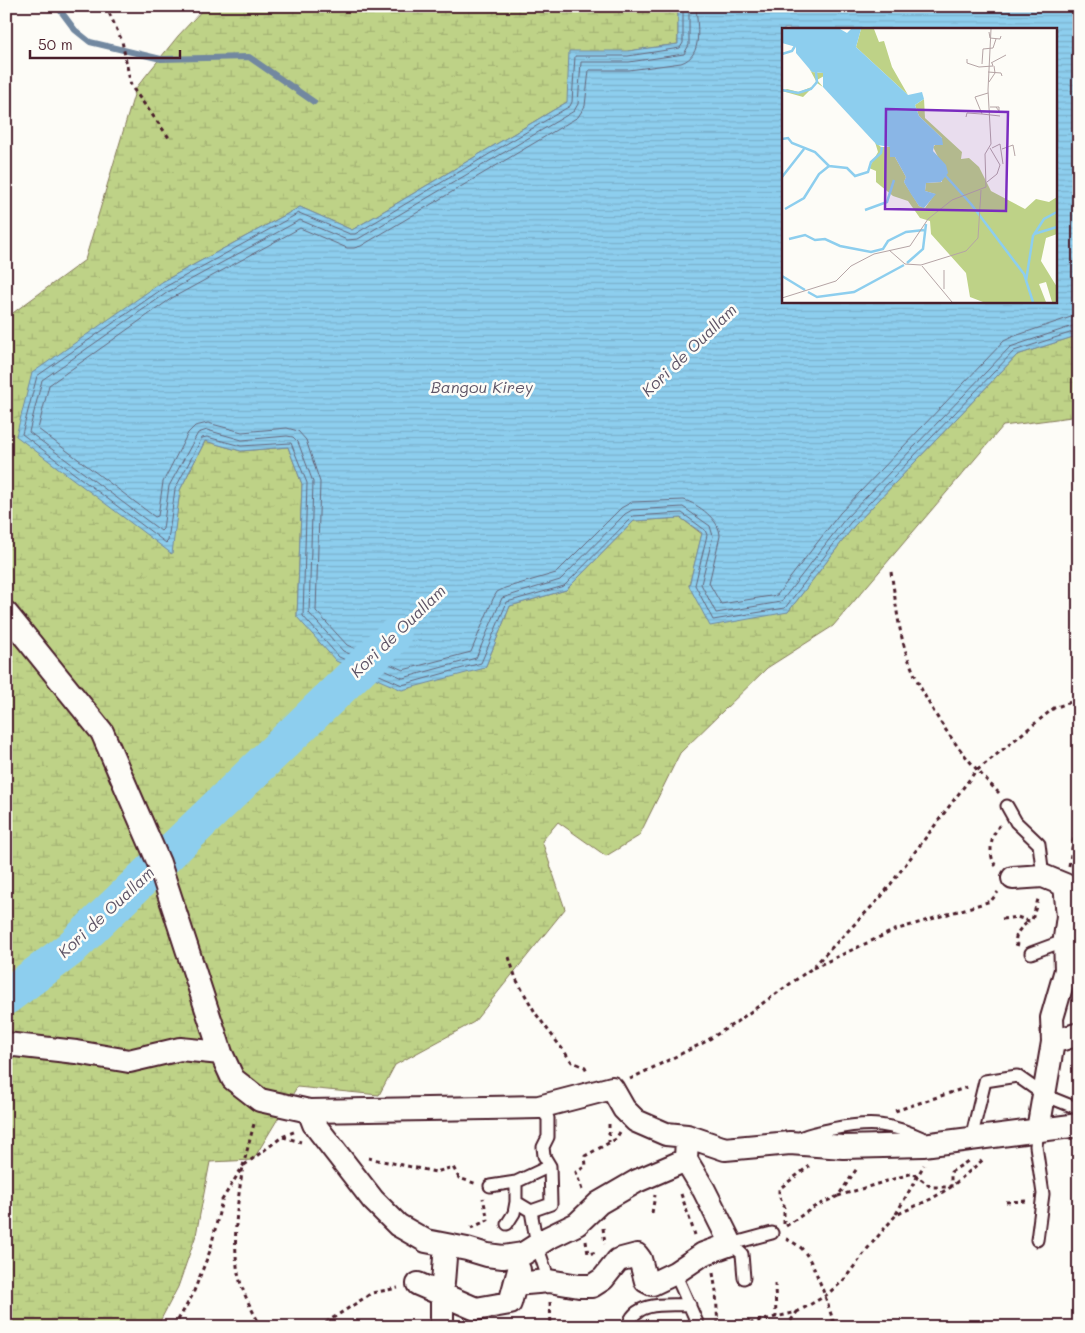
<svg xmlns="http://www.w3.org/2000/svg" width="1085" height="1333" viewBox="0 0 1085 1333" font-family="Mali,sans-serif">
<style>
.wetland{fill:url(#wetland-marsh);stroke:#847859}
.water{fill:url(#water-rules);stroke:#7288a0;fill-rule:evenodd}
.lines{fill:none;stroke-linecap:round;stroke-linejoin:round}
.shore{stroke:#656579;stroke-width:1}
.stream{stroke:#7288a0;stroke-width:6}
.river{stroke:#8dceee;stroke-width:36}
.service-casing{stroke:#4a1f2b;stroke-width:15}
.minor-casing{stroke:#4a1f2b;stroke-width:26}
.path{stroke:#4a1f2b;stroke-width:3;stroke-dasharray:4 4;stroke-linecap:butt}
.service{stroke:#fdfcf7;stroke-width:11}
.minor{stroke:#fdfcf7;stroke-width:22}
.labels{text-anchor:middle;stroke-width:5;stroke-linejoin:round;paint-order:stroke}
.water-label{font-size:16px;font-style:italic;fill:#5e5466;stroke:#fdfcf7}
.inset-river{fill:none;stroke:#8dceee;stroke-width:2.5}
.inset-road{fill:none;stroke:#b5a4a5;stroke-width:1}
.view{fill:#7b2cbf;fill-opacity:0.15;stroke:#7b2cbf;stroke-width:2.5}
.inset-edge{fill:none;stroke:#4a1f2b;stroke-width:2.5}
</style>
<defs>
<pattern id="wetland-marsh" width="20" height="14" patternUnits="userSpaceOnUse" patternTransform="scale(1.25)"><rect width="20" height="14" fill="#bed287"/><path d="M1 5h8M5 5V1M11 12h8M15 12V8" fill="none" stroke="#a5b475"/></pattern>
<pattern id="water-rules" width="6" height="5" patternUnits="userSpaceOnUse" patternTransform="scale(1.25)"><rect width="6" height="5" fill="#8dceee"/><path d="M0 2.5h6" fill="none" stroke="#7bb0cc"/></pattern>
</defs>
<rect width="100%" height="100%" fill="#fdfcf7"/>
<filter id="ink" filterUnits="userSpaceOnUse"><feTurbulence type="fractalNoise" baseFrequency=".02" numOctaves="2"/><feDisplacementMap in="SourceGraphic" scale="10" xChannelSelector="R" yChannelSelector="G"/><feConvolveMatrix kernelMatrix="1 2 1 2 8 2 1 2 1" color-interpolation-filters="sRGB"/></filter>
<g filter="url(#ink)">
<path class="wetland" d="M206,6h472v38l-50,7 -61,51 -215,128 -52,-23 -138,75 9,272 9,-64 25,-49 36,10 47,-4 14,37 -5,133 188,51 25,-62 56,-16 68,-69 47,-3 21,16 -13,52 99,26 66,-86 163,-171 62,-20v81l-76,10 -170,200 -66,42 -87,85 -41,83 -33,20 -48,-34 -16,19 23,68 -91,113 -79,43 -16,30 -82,-8 -44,73 -43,2 -14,73 -18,52 -21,40h-151v-1009l79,-58 51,-172 42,-52z"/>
<path class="water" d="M678,6h401v329l-62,20 -163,171 -66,86 -78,14 -21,-40 13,-53 -21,-15 -47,3 -68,69 -56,16 -25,62 -83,22 -66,-29 -39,-44 5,-133 -14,-37 -47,4 -36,-10 -25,49 -8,64 -156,-118 16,-63 130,-91 138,-75 52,23 215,-128 2,-51h59l50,-7zM784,29h272v272h-272z"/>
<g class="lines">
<path class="shore" d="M683,6v37l-3,5 -52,8h-53l-3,46 -2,4 -215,128h-5l-51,-21 -134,74 -128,89 -15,58 144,109 2,-2 7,-52 27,-51 5,-1 34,9 50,-3 16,40 -4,133 36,41 63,28 79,-22 26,-61 57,-16 69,-70 49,-3 23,17 2,5 -12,50 18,35 72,-12 65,-85 164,-172 65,-21
M689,6v39l-5,9 -55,8h-48l-3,42 -4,7 -216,128 -11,1 -47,-20 -132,72 -126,88 -13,52 132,99 2,-2 6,-43 29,-53 9,-3 35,10 45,-4 6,1 5,5 15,40 -4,131 34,38 60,27 73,-20 26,-60 58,-18 65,-66 7,-4 51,-3 27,19 3,10 -12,48 15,29 65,-11 64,-83 165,-172 69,-23
M696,6c1,19 8,50 -15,57l-52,7h-40l-4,36 -7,11 -217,129 -7,2h-7l-47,-20 -128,70 -123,87 -11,44 117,88 3,-1 5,-34 25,-49 7,-7 13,-3 34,9 45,-4 11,3 8,9 14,42 -4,129 31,34 56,25 68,-18 22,-53 4,-7 8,-4 51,-15 65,-65 11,-6 52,-2c14,4 36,20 36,36l-11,47 12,21 56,-9 63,-82 164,-172 8,-4 59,-20 8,-1"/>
<path class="stream" d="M57,6l18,24 15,12 71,17 88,-2 65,45"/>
<path class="river" d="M6,997l64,-48 323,-312"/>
<g class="service-casing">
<path id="service" d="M1007,806l9,16 23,22 4,32
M1031,953l27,-10 14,-10h7
M539,1107l9,11v19l-5,10 1,9 6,10
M798,1139c11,-6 23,-7 34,-10 39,-8 59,-6 95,11
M971,1139l14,-58 32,-5 27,19 35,14
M516,1182l34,-16 1,38 -20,7
M490,1186l26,-4v20l15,9 6,34 12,36
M507,1224l7,-11 2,-11
M1037,1240l6,-46 -7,-48 2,-16
M731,1244l41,-11
M731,1244l11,10 2,24
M675,1273l24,54
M628,1327c5,-27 42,-22 62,-22"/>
</g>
<g class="minor-casing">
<path id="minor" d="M6,613l96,119 57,131 62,190 12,26 27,21 49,11 230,-4 73,-19 12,21 12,12 30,13 21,2 38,13 65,-6 53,4 80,-2 156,-20
M1013,878l30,-2 22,9 3,31 -3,22 1,32 -14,48 1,24
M6,1044l70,8 53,9 51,-12 41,4
M309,1111l5,13 59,76 25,25 28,16 41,8 20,6 16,2 20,-3 25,-16 29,-14 22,-21 38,-22 49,-21 1,-24
M1038,1130l15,-88 26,-8
M418,1284l58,25 34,-6 9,-33
M515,1284l34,-3 30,5h13l11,-7 15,-19 19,-5 3,4 6,22 6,3 23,-11 28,-19 28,-10 -27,-54 -18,-30
M442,1327v-32l4,-50"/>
</g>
<path class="path" d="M106,6l16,35 9,45 39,53
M891,572c5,29 7,59 17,86 19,52 52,96 91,135
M996,866c-9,-11 -5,-33 5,-42
M1069,866l10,-58
M1002,919l15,-2 12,4 3,-1 7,-24
M1019,945l-3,-1c-2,-11 5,-16 13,-23
M509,957l7,22 20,35 36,48 13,5 3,6
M813,968l82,-38 96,-29 7,-9
M630,1079l73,-36 29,-18 79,-56 70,-72 94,-125 79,-64 25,-9
M895,1111l73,-24
M609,1124v18
M283,1137l18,5
M368,1158l68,14 17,-5 6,11 18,6
M582,1190l-6,-18 10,-6 -1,-10 31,-17 4,-7
M681,1194l14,41
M838,1196l75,-23 18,14h20v-15l17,-11
M1006,1202l21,-1
M652,1213l3,-18
M896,1214l28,-49
M784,1224v-19l-5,-9v-7l30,-23
M786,1226l28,-19 24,-11 20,-29
M471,1228l17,-8 -5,-22
M603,1228l2,16
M786,1239c5,2 10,5 14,8 14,11 29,61 35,80
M586,1241l2,13 9,-2
M713,1273l3,19 2,35
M775,1283l1,34
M550,1302l1,25
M174,1327l18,-31 18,-45 12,-51 21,-34 12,-46
M261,1327c-10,-19 -22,-40 -24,-61 -4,-34 1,-67 6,-100l39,-29 14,-6
M319,1327l53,-34 26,-5
M734,1327l63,-15 28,-16 18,-15 25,-33 28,-33 35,-16 20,-12 34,-29
M786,1327l11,-15"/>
<use href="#service" class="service"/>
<use href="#minor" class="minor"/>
</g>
</g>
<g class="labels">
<g class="water-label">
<text transform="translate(689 350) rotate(-44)" y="6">Kori de Ouallam</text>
<text x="482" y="393">Bangou Kirey</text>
<text transform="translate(398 631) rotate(-44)" y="6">Kori de Ouallam</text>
<text transform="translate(106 912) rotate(-43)" y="6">Kori de Ouallam</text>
</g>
</g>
<g transform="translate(782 28)">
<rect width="275" height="275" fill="#fdfcf7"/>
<path d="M79,1h13l5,13 5,-1 8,26 16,28 -52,-48zM27,40l3,4 11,1 1,3 -7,4 6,7 -6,-4 -14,14 -21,-6 5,-2 12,3 15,-6 2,-5zM142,71l1,19 37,34 -1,7 8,-1 10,9 12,24 34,18 11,-10 13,3 8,-5v37l-11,4 -5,23 16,26v15h-5l-6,-20 -7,2 7,18h-63l-13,-5 -4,-24 -35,-39 -1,-13 -10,-3 -12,-17 -15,-5 -17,-14v-11l-7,-3 9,-16 -3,-10 6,5h9v9l5,1 11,20 -2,5 15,24 6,2 10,-14 -10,-3 1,-8 16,-1 -1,-19 -8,-16 9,-9 -23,-22 -4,-11z" fill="#bed287"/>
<path d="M0,1h58l7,4 4,-4h10l-5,18 52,48 14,-3 2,7 -9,6 4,11 23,22 1,7h-9l-1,6 13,14 2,8 -7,9 -15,1 -1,8 11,3 -12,14 -5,-2 -8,-12 -7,-12 2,-5 -11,-20h-5v-10l-13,-2 -54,-58v-14l-11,-1 -16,-19v-6l-14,-4z" fill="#8dceee"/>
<path class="inset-river" d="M0,26l10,-3 3,-5M0,62l16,3 13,-4 6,-7 -1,-10M0,111l6,-1 4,5 23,9 14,14 18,2 8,8 13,-4 3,-10 10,-9 1,-6M162,146l27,30 53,70 9,28M0,149l22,-28M3,181l19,-11 15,-24 10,-8M83,182l22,-8 7,-22M252,206l23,-7M7,211l16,-4 10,5 10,-1 15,7 31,6 12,-3 5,-8 18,-9 18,-2M125,235l16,-14 3,-25M0,248l23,14M244,253l7,-45 11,-17 13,-7M26,264l9,5 37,-5 50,-27"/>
<path class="inset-road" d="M207,4l1,6 10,1 1,-3M185,31v4l12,4 14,-1 -1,-3M209,35l15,-8M200,36l1,-15 10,-1 3,-9M206,44l13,1 1,3M207,54l6,-9 -1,-7M206,65l-13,4 7,17 18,2M208,79h9v4l-3,-4M184,89l1,-4 15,1M210,120l8,-4 3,20M220,121l11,-4 2,11M205,154l10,-8 3,-9 -10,-17M107,222l16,14 16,1 45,-14 12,-13 3,-48M140,238l30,36M162,261v-19M0,270l54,-17 15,-15 23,-12 36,-8 18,-27 24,-19 34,-13 -1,-33 6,-10 -3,-54 3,-61"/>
<path class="view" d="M104,81l122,3 -2,99 -121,-2z"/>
<rect width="275" height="275" class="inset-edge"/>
</g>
<rect width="1085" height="1333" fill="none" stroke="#fdfcf7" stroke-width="25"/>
<rect x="12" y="12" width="1060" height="1308" fill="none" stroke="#4a1f2b" stroke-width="2" filter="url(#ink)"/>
<path d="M30 50v8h150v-8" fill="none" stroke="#4a1f2b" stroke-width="2.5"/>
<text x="38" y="50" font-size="15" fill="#4a1f2b" stroke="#fdfcf7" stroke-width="4" paint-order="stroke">50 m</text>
</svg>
